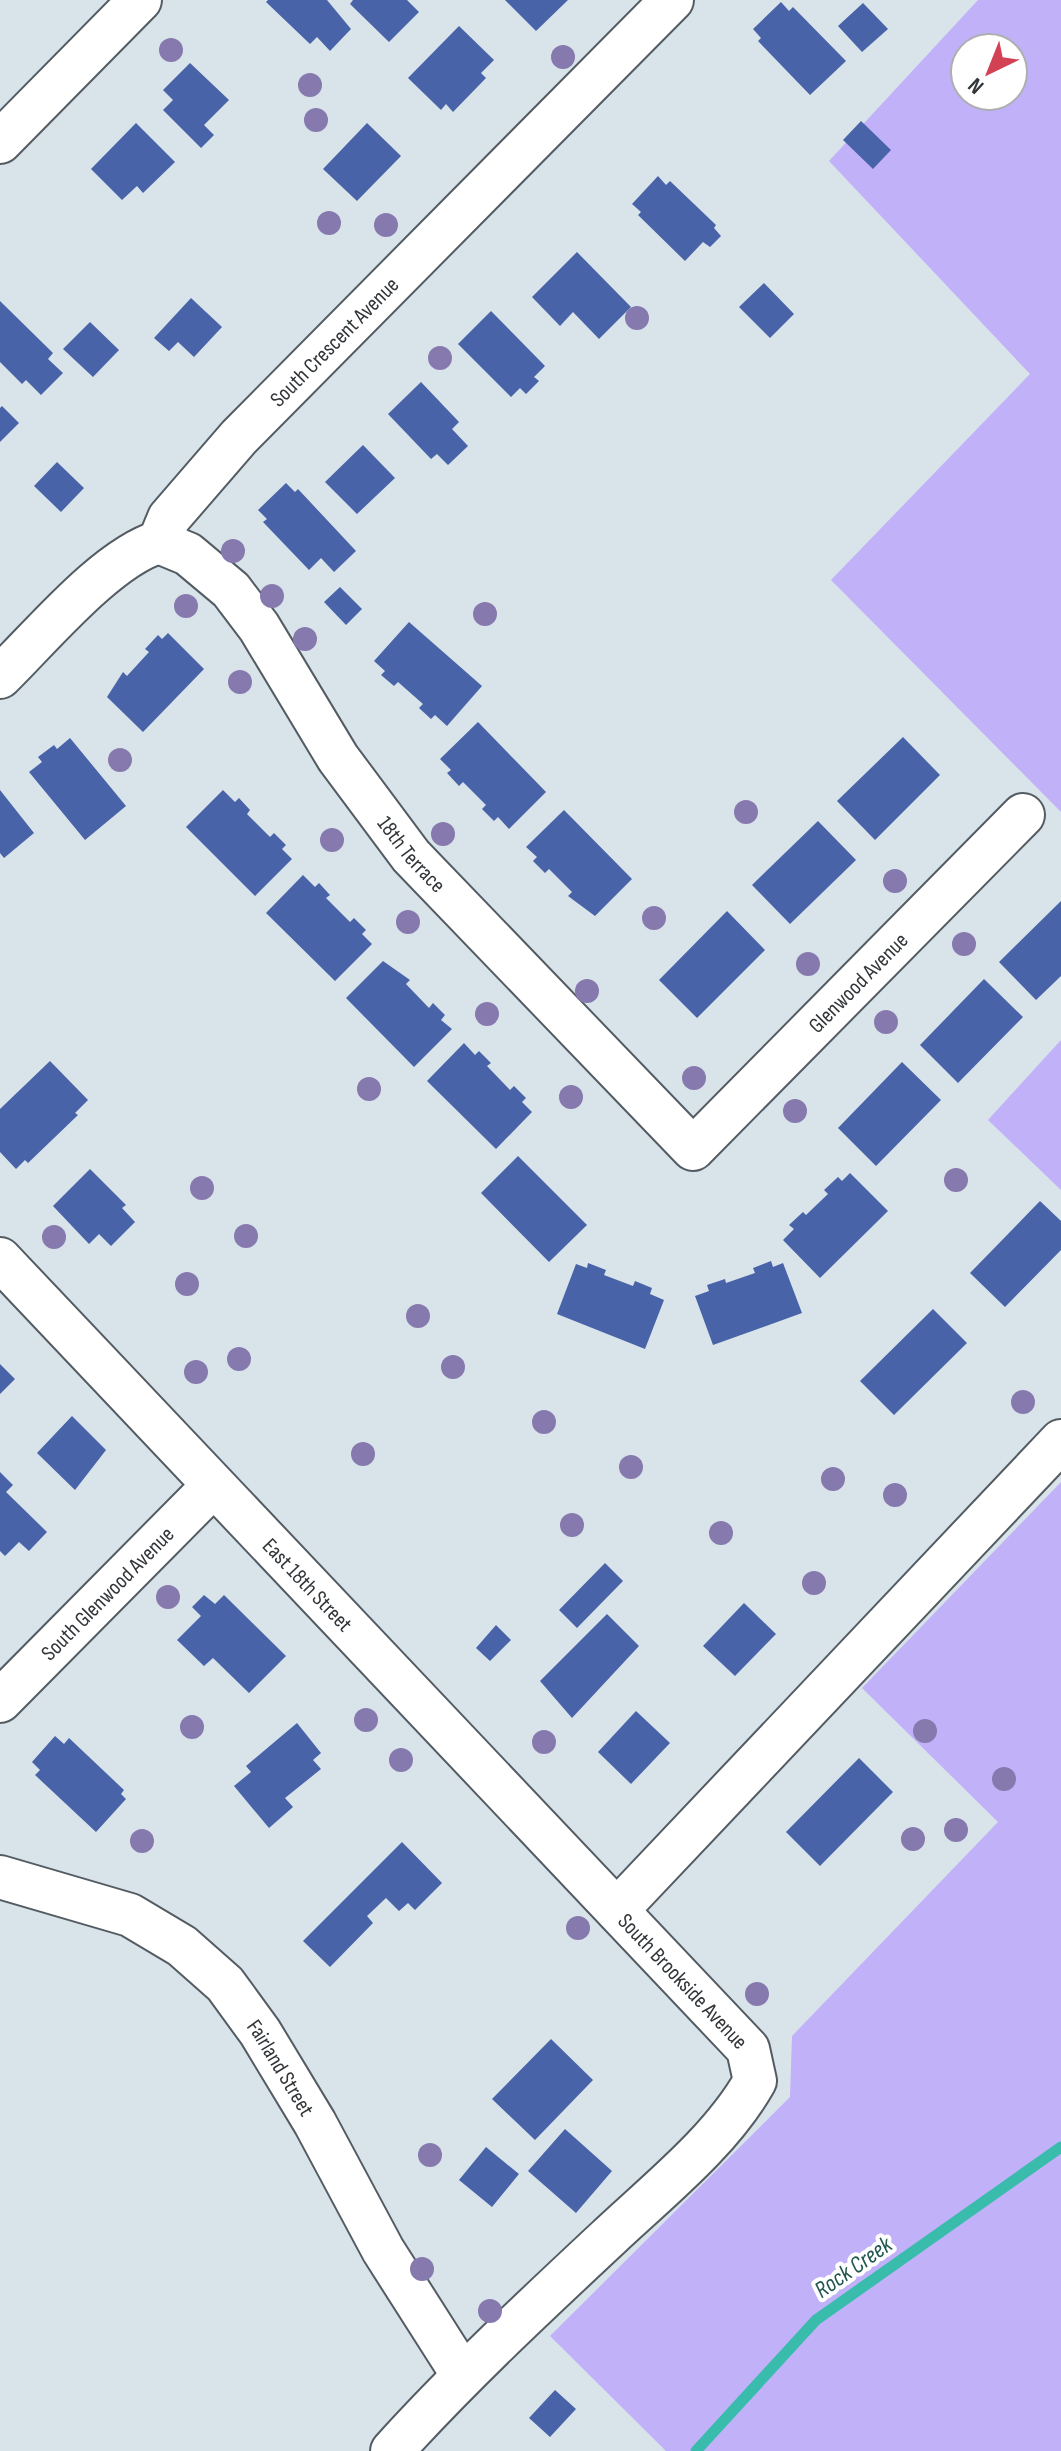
<svg xmlns="http://www.w3.org/2000/svg" width="1061" height="2451" viewBox="0 0 1061 2451" font-family="'Sofia Sans Condensed',sans-serif">
<style>
.green{fill:#c1b1f9;fill-rule:evenodd}
.lines{fill:none;stroke-linecap:round;stroke-linejoin:round}
.stream{stroke:#3abcac;stroke-width:11}
.building{fill:#4863a8}
.street-casing{stroke:#545c63;stroke-width:46}
.street{stroke:#fff;stroke-width:42}
.tree{fill:#8679ae}
.labels{text-anchor:middle;stroke-width:8;stroke-linejoin:round;paint-order:stroke}
.street-label{font-size:22px;fill:#323639;stroke:#fff}
.water-label{font-size:24px;font-style:italic;fill:#21564e;stroke:#fff}
</style>
<rect width="100%" height="100%" fill="#d9e3ea"/>
<path class="green" d="M978,0h83v812l-230,-232 199,-206 -201,-213zM965,48h48v48h-48z
M1061,1040v150l-73,-70z
M1061,1482v969h-395l-116,-115 240,-239 2,-61 206,-214 -136,-134z"/>
<g class="lines">
<path class="stream" d="M696,2451l120,-131 245,-173"/>
</g>
<path class="building" d="M268,0h59l24,29 -21,22 -13,-14 -7,7 -44,-42z
M353,0h54l12,12 -30,30 -39,-38z
M505,0h63l-32,31z
M781,2l8,9 4,-4 53,54 -36,34 -52,-54 3,-3 -8,-9z
M863,3l25,26 -26,23 -24,-26z
M459,26l35,34 -13,13 5,5 -33,34 -7,-8 -5,6 -33,-32z
M190,63l39,37 -25,25 10,10 -13,13 -38,-38 10,-10 -10,-10z
M861,121l30,29 -18,19 -30,-29z
M136,123l39,39 -32,31 -6,-7 -15,14 -31,-31z
M367,123l34,33 -44,45 -34,-32z
M658,176l8,9 4,-4 46,44 -2,3 7,8 -11,11 -7,-5 -18,19 -47,-46 3,-3 -9,-8z
M577,252l54,55 -32,32 -26,-27 -13,14 -28,-29z
M764,283l30,31 -24,24 -31,-31z
M191,298l31,29 -28,30 -16,-15 -9,9 -15,-13z
M0,301l53,52 -5,6 15,14 -22,22 -15,-15 -4,4 -22,-22z
M491,311l54,55 -11,11 5,4 -13,13 -6,-6 -9,9 -53,-53z
M90,322l29,28 -26,27 -30,-28z
M421,382l38,40 -7,7 16,17 -20,19 -11,-11 -6,5 -43,-45z
M2,406l17,17 -19,19v-34z
M363,445l32,33 -38,36 -32,-32z
M57,462l27,26 -23,24 -27,-26z
M286,483l9,9 3,-3 58,62 -22,21 -13,-14 -12,12 -46,-48 4,-3 -9,-9z
M340,587l22,22 -16,16 -22,-23z
M409,622l73,64 -35,40 -12,-11 -4,4 -12,-11 4,-4 -25,-22 -4,4 -13,-11 4,-4 -11,-10z
M168,633l36,36 -61,63 -36,-35 16,-25 4,4 22,-24 -4,-3 13,-14 4,4z
M478,722l68,70 -37,37 -11,-12 -4,4 -12,-12 4,-4 -23,-23 -4,4 -12,-13 4,-3 -11,-11z
M903,737l37,38 -65,65 -38,-39z
M70,738l56,68 -41,34 -56,-68 13,-10 -4,-5 16,-12 3,4z
M0,790l34,43 -30,25 -4,-5z
M223,790l12,12 4,-4 11,12 -3,4 23,23 4,-4 12,12 -4,4 10,10 -37,37 -69,-69z
M564,810l68,69 -37,37 -27,-20 4,-4 -23,-23 -4,4 -12,-12 4,-4 -11,-10z
M818,821l38,39 -66,64 -38,-39z
M303,875l12,12 4,-4 11,12 -4,3 24,24 4,-4 12,12 -4,4 10,10 -37,37 -69,-68z
M1061,901v75l-25,24 -37,-38z
M727,911l38,39 -68,68 -38,-38z
M383,961l27,19 -4,4 23,24 4,-5 12,12 -4,5 11,9 -38,38 -68,-69z
M984,979l39,38 -65,66 -38,-38z
M464,1043l11,12 4,-4 12,12 -4,3 23,24 4,-4 12,12 -4,4 10,10 -36,37 -69,-68z
M50,1061l38,39 -13,13 3,2 -50,48 -3,-3 -9,9 -16,-17v-43z
M902,1062l39,38 -65,66 -38,-38z
M518,1156l69,69 -38,37 -68,-69z
M90,1169l36,36 -4,3 13,14 -24,24 -12,-12 -10,10 -36,-38z
M850,1173l38,38 -68,67 -37,-38 11,-11 -5,-4 14,-13 3,3 22,-21 -4,-4 14,-13 4,4z
M1040,1201l21,20v29l-56,57 -35,-34z
M771,1261l2,6 10,-4 19,50 -89,32 -18,-49 14,-5 -2,-6 18,-6 1,4 29,-10 -2,-5z
M588,1263l18,7 -2,5 29,11 2,-5 17,7 -2,6 14,6 -19,49 -88,-35 19,-50 11,4z
M933,1309l34,34 -73,72 -34,-34z
M0,1364l15,15 -15,15z
M72,1416l34,34 -31,40 -38,-37z
M0,1472l13,13 -7,7 41,40 -18,19 -10,-9 -14,14 -5,-5z
M605,1563l18,18 -46,47 -18,-18z
M204,1595l11,9 9,-9 62,61 -37,37 -36,-35 -9,8 -27,-26 24,-24 -9,-9z
M744,1603l32,31 -41,42 -32,-30z
M607,1614l32,32 -67,72 -32,-37z
M496,1625l15,15 -21,21 -14,-13z
M636,1711l34,32 -39,41 -33,-32z
M297,1723l24,30 -8,7 8,9 -36,29 8,9 -24,21 -35,-42 17,-14 -5,-6z
M55,1736l9,8 5,-6 55,52 -3,4 5,5 -30,33 -61,-57 5,-5 -8,-8z
M859,1758l34,34 -73,74 -34,-34z
M402,1842l40,41 -27,27 -7,-7 -9,8 -13,-13 -19,18 6,7 -43,44 -27,-26z
M551,2039l42,41 -58,60 -43,-41z
M565,2129l47,42 -36,42 -48,-42z
M486,2147l33,27 -27,33 -33,-27z
M555,2390l21,19 -26,28 -21,-19z"/>
<g class="lines">
<g class="street-casing">
<g id="street">
<path d="M0,142l140,-142"/>
<path id="s1" d="M159,542l29,12 43,36 28,37 79,131 73,98 282,293 330,-334"/>
<path id="s2" d="M0,677c41,-40 106,-119 159,-135l10,-24 70,-81 433,-437"/>
<path id="s3" d="M0,1259l748,790 7,32c-34,60 -95,108 -145,155 -75,70 -149,139 -218,215"/>
<path id="s4" d="M0,1701l213,-215"/>
<path id="s5" d="M0,1877l130,38 52,31 43,38 35,48 55,91 68,127 79,124"/>
<path d="M617,1910l444,-469"/>
</g>
</g>
<use href="#street" class="street"/>
</g>
<g class="tree">
<circle cx="171" cy="50" r="12"/>
<circle cx="563" cy="57" r="12"/>
<circle cx="310" cy="85" r="12"/>
<circle cx="316" cy="120" r="12"/>
<circle cx="329" cy="223" r="12"/>
<circle cx="386" cy="225" r="12"/>
<circle cx="637" cy="318" r="12"/>
<circle cx="440" cy="358" r="12"/>
<circle cx="233" cy="551" r="12"/>
<circle cx="272" cy="596" r="12"/>
<circle cx="186" cy="606" r="12"/>
<circle cx="485" cy="614" r="12"/>
<circle cx="305" cy="639" r="12"/>
<circle cx="240" cy="682" r="12"/>
<circle cx="120" cy="760" r="12"/>
<circle cx="746" cy="812" r="12"/>
<circle cx="443" cy="834" r="12"/>
<circle cx="332" cy="840" r="12"/>
<circle cx="895" cy="881" r="12"/>
<circle cx="654" cy="918" r="12"/>
<circle cx="408" cy="922" r="12"/>
<circle cx="964" cy="944" r="12"/>
<circle cx="808" cy="964" r="12"/>
<circle cx="587" cy="991" r="12"/>
<circle cx="487" cy="1014" r="12"/>
<circle cx="886" cy="1022" r="12"/>
<circle cx="694" cy="1078" r="12"/>
<circle cx="369" cy="1089" r="12"/>
<circle cx="571" cy="1097" r="12"/>
<circle cx="795" cy="1111" r="12"/>
<circle cx="956" cy="1180" r="12"/>
<circle cx="202" cy="1188" r="12"/>
<circle cx="246" cy="1236" r="12"/>
<circle cx="54" cy="1237" r="12"/>
<circle cx="187" cy="1284" r="12"/>
<circle cx="418" cy="1316" r="12"/>
<circle cx="239" cy="1359" r="12"/>
<circle cx="453" cy="1367" r="12"/>
<circle cx="196" cy="1372" r="12"/>
<circle cx="1023" cy="1402" r="12"/>
<circle cx="544" cy="1422" r="12"/>
<circle cx="363" cy="1454" r="12"/>
<circle cx="631" cy="1467" r="12"/>
<circle cx="833" cy="1479" r="12"/>
<circle cx="895" cy="1495" r="12"/>
<circle cx="572" cy="1525" r="12"/>
<circle cx="721" cy="1533" r="12"/>
<circle cx="814" cy="1583" r="12"/>
<circle cx="168" cy="1597" r="12"/>
<circle cx="366" cy="1720" r="12"/>
<circle cx="192" cy="1727" r="12"/>
<circle cx="925" cy="1731" r="12"/>
<circle cx="544" cy="1742" r="12"/>
<circle cx="401" cy="1760" r="12"/>
<circle cx="1004" cy="1779" r="12"/>
<circle cx="956" cy="1830" r="12"/>
<circle cx="913" cy="1839" r="12"/>
<circle cx="142" cy="1841" r="12"/>
<circle cx="578" cy="1928" r="12"/>
<circle cx="757" cy="1994" r="12"/>
<circle cx="430" cy="2155" r="12"/>
<circle cx="422" cy="2269" r="12"/>
<circle cx="490" cy="2311" r="12"/>
</g>
<g class="labels">
<g class="street-label">
<text dy="8" stroke="none"><textPath href="#s2" startOffset="478">South Crescent Avenue</textPath></text>
<text dy="8" stroke="none"><textPath href="#s1" startOffset="408">18th Terrace</textPath></text>
<text dy="8" stroke="none"><textPath href="#s1" startOffset="1050">Glenwood Avenue</textPath></text>
<text dy="8" stroke="none"><textPath href="#s3" startOffset="448">East 18th Street</textPath></text>
<text dy="8" stroke="none"><textPath href="#s4" startOffset="152">South Glenwood Avenue</textPath></text>
<text dy="8" stroke="none"><textPath href="#s3" startOffset="994">South Brookside Avenue</textPath></text>
<text dy="8" stroke="none"><textPath href="#s5" startOffset="354">Fairland Street</textPath></text>
</g>
<g class="water-label">
<text transform="translate(853 2267) rotate(-35)" y="8">Rock Creek</text>
</g>
</g>
<g transform="translate(989 72) rotate(223)"><circle r="38" fill="#ffffff" stroke="#adafb0" stroke-width="2"/>
<path d="M0-6L14 30L0 20L-14 30Z" fill="#d24254"/>
<text y="-12" font-size="22" font-weight="bold" text-anchor="middle" fill="#323639">N</text>
</g>
</svg>
